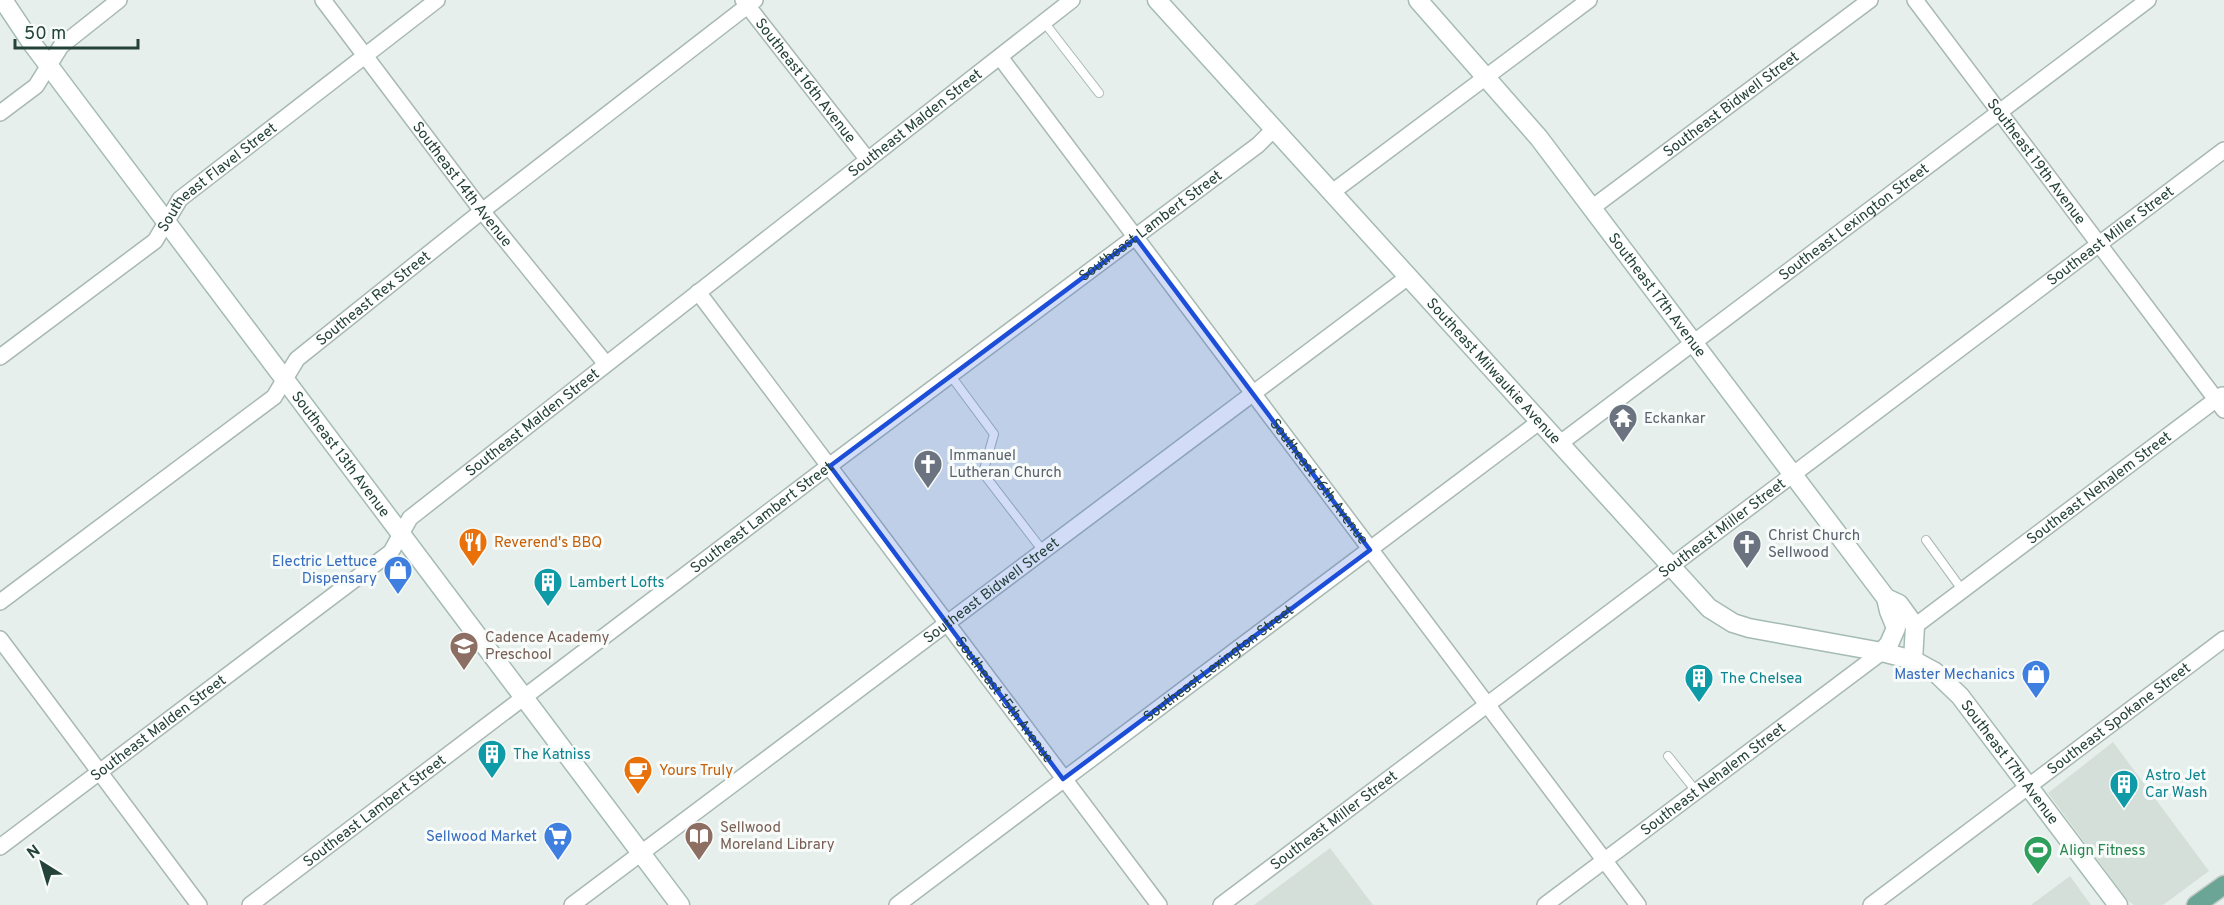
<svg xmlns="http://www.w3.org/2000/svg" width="2224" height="905" viewBox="0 0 2224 905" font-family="Overpass,sans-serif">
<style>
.built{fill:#d4dfda}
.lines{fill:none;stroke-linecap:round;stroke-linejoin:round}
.lane-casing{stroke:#a8b8b2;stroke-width:10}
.street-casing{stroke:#a8b8b2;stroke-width:18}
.secondary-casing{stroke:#a4bbb3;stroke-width:21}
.primary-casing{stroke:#c2cac8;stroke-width:21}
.lane{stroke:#fff;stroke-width:8}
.street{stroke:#fff;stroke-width:15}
.secondary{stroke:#fff;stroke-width:18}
.primary{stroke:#6aa596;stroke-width:18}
.marked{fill:#1d4ed8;fill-opacity:0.2;stroke:#1d4ed8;stroke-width:4.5;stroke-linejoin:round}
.labels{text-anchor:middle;stroke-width:6;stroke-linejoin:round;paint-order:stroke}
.street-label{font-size:15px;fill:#24423a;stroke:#f7fbf9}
.worship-label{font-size:15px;fill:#5b616d;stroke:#f7fbf9;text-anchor:start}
.food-label{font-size:15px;fill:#c56008;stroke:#f7fbf9;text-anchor:start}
.shop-label{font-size:15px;fill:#366cbe;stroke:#f7fbf9;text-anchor:end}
.culture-label{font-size:15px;fill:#0d838f;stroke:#f7fbf9;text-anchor:start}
.education-label{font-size:15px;fill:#785e54;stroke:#f7fbf9;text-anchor:start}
.leisure-label{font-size:15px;fill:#27864d;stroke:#f7fbf9;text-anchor:start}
</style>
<rect width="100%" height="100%" fill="#e6efeb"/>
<path class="built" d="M2113,742l96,129 -46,34h-29l-6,-4 -80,-108z
M1330,848l43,57h-119z
M2070,876l21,29h-60z"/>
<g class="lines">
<g class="lane-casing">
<path id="lane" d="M1044,22l55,71
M951,376l43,58 -11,39 60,78
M1926,540l37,51
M1668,756l28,35"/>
</g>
<g class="street-casing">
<g id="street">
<path id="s1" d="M323,0l159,211 124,153"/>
<path id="s2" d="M743,0l125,160"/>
<path id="s3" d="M1915,0l309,410"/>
<path id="s4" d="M1000,57l638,848"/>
<path d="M0,113l36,-27 25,-40 58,-46"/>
<path d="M1331,193l258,-193"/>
<path id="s5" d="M1593,207l277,-207"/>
<path id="s6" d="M698,292l461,613"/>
<path id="s7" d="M0,357l155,-116 25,-42 257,-199"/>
<path id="s8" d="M1559,444l589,-444"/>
<path id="s9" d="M0,602l274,-205 23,-38 185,-148 273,-211"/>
<path id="s10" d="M1915,626l307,-231"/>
<path d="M0,639l199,266"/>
<path id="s11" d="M0,847l391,-295 19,-34 662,-518"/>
<path id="s12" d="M250,905l567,-430 441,-330 16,-16"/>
<path id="s13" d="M572,905l836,-628"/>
<path id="s14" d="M897,905l642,-483"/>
<path id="s15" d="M1221,905l1003,-755"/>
<path id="s16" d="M1545,905l337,-253"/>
<path id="s17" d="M1871,905l353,-266"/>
</g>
</g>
<g class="secondary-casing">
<g id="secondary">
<path id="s18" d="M3,0l28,42 649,863"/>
<path id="s19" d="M1157,0l552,608 24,15 16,5 133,24 31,8 22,12 25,24 158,209"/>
<path id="s20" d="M1418,0l121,138 347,460 13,6 16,22 -2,34"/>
<path d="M1882,652l7,-8 7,-16 -7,-17 -3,-13"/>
</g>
</g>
<g class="primary-casing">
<path id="primary" d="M2196,905l28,-20"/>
</g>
<use href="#lane" class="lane"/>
<use href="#street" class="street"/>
<use href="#secondary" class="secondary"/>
<use href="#primary" class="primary"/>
</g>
<path class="marked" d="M1136,238l234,312 -307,229 -233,-313z"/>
<defs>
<g id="temple-pin" transform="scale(1.5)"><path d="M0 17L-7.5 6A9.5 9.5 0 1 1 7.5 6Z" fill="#6b7280" stroke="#f7fbf9"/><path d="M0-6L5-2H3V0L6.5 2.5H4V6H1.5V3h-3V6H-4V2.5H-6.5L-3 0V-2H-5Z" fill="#fff"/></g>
<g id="church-pin" transform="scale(1.5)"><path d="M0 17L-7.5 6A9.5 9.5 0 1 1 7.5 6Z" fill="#6b7280" stroke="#f7fbf9"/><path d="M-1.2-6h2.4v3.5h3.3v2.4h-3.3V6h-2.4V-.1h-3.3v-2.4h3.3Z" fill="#fff"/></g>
<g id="restaurant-pin" transform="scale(1.5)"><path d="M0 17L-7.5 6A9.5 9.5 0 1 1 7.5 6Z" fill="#e8710a" stroke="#f7fbf9"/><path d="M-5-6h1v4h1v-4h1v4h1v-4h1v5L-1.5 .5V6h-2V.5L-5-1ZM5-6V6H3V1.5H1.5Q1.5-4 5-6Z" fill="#fff"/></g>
<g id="shop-pin" transform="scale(1.5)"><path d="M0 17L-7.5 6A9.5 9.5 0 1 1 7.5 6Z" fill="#3f7fe0" stroke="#f7fbf9"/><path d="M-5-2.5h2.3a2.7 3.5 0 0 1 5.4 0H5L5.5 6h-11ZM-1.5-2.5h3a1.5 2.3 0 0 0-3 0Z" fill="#fff"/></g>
<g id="building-pin" transform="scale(1.5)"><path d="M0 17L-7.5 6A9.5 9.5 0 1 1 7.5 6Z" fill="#0f9aa8" stroke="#f7fbf9"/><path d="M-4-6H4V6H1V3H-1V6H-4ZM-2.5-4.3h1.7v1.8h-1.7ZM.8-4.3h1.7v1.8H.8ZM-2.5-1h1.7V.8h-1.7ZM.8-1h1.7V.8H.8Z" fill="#fff"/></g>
<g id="school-pin" transform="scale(1.5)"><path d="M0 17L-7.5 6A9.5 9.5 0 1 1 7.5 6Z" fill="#8d6e63" stroke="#f7fbf9"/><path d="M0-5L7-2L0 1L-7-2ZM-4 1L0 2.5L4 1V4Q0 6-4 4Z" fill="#fff"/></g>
<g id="cafe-pin" transform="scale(1.5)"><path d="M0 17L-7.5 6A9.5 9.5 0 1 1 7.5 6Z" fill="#e8710a" stroke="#f7fbf9"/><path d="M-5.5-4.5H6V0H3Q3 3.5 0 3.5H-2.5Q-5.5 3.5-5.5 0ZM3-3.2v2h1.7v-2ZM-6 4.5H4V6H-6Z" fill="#fff"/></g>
<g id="supermarket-pin" transform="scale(1.5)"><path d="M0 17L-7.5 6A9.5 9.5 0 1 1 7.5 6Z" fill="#3f7fe0" stroke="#f7fbf9"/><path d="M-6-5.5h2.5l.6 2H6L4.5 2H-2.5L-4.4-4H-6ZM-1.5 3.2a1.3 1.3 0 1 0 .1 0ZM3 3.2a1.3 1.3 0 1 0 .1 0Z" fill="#fff"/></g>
<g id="library-pin" transform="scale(1.5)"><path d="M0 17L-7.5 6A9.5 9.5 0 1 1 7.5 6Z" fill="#8d6e63" stroke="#f7fbf9"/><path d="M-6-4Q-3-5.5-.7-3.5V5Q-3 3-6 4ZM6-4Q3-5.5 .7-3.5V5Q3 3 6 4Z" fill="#fff"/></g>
<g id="stadium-pin" transform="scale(1.5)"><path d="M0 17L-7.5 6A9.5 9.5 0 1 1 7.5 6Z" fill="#2e9e5b" stroke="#f7fbf9"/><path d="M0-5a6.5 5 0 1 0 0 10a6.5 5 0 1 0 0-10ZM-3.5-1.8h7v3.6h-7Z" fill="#fff"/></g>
</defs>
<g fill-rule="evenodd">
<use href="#temple-pin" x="1623" y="418"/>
<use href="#church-pin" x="928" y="464"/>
<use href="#restaurant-pin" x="473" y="542"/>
<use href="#church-pin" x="1747" y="544"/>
<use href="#shop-pin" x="398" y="570"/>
<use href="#building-pin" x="548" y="582"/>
<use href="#school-pin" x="464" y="646"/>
<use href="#shop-pin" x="2036" y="674"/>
<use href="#building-pin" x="1699" y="678"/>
<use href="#building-pin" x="492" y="754"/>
<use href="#cafe-pin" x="638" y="770"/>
<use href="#building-pin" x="2124" y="784"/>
<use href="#supermarket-pin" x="558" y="836"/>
<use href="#library-pin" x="699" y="836"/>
<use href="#stadium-pin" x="2038" y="850"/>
</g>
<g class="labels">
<g class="street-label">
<text dy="5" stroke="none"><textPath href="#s2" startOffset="102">Southeast 16th Avenue</textPath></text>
<text dy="5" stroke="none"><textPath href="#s5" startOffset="172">Southeast Bidwell Street</textPath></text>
<text dy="5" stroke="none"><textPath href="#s11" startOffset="1170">Southeast Malden Street</textPath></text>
<text dy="5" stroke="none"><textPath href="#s3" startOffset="202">Southeast 19th Avenue</textPath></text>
<text dy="5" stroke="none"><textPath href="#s7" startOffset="284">Southeast Flavel Street</textPath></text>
<text dy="5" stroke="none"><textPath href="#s1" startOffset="231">Southeast 14th Avenue</textPath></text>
<text dy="5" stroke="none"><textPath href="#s8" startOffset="369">Southeast Lexington Street</textPath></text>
<text dy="5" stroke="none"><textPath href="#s12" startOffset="1128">Southeast Lambert Street</textPath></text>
<text dy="5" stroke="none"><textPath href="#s15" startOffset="1113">Southeast Miller Street</textPath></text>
<text dy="5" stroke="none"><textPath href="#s20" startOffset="380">Southeast 17th Avenue</textPath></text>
<text dy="5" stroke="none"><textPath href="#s9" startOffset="484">Southeast Rex Street</textPath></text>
<text dy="5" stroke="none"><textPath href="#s19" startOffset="501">Southeast Milwaukie Avenue</textPath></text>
<text dy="5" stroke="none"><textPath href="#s11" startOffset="684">Southeast Malden Street</textPath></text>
<text dy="5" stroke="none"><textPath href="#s18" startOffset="566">Southeast 13th Avenue</textPath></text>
<text dy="5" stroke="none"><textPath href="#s4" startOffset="531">Southeast 16th Avenue</textPath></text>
<text dy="5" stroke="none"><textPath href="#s10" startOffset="230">Southeast Nehalem Street</textPath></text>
<text dy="5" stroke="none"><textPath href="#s12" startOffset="642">Southeast Lambert Street</textPath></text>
<text dy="5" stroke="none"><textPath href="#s15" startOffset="627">Southeast Miller Street</textPath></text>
<text dy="5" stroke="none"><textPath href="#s13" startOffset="524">Southeast Bidwell Street</textPath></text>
<text dy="5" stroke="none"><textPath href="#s14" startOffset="402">Southeast Lexington Street</textPath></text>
<text dy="5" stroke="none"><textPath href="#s6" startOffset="510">Southeast 15th Avenue</textPath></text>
<text dy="5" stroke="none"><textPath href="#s17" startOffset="310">Southeast Spokane Street</textPath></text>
<text dy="5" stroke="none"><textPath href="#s11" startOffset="198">Southeast Malden Street</textPath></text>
<text dy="5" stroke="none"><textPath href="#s19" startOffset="1176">Southeast 17th Avenue</textPath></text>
<text dy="5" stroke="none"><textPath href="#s16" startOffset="210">Southeast Nehalem Street</textPath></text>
<text dy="5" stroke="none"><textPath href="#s12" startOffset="156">Southeast Lambert Street</textPath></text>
<text dy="5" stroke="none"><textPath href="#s15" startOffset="141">Southeast Miller Street</textPath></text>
</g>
<g class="worship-label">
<text x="1644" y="423">Eckankar</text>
<text x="949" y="460">Immanuel<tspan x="949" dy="17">Lutheran Church</tspan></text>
<text x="1768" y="540">Christ Church<tspan x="1768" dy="17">Sellwood</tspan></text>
</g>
<g class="food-label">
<text x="494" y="547">Reverend's BBQ</text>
<text x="659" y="775">Yours Truly</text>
</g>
<g class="shop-label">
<text x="377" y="566">Electric Lettuce<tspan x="377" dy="17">Dispensary</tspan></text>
<text x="2015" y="679">Master Mechanics</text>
<text x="537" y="841">Sellwood Market</text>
</g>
<g class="culture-label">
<text x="569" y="587">Lambert Lofts</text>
<text x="1720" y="683">The Chelsea</text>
<text x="513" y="759">The Katniss</text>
<text x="2145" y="780">Astro Jet<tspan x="2145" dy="17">Car Wash</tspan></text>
</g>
<g class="education-label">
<text x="485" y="642">Cadence Academy<tspan x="485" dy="17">Preschool</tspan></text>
<text x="720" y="832">Sellwood<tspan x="720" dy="17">Moreland Library</tspan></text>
</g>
<g class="leisure-label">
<text x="2059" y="855">Align Fitness</text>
</g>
</g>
<g transform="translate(42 863) rotate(323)" stroke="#f7fbf9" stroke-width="4.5" paint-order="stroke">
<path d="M0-4.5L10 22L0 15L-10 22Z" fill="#24423a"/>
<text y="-9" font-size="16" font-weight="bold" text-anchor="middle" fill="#24423a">N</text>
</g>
<path d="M15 39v9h123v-9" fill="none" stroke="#24423a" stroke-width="3"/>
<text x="24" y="39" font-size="18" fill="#24423a" stroke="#f7fbf9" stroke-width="4.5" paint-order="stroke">50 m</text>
</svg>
